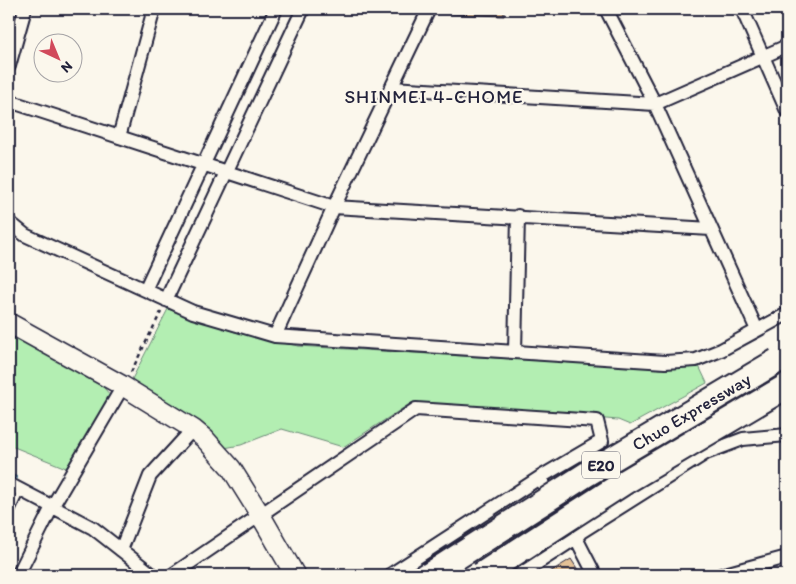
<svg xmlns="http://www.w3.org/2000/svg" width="796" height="584" viewBox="0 0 796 584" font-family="Itim,sans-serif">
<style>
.green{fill:#b3eeb2;stroke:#6a8876}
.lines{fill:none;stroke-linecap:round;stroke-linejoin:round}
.stream{stroke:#59859d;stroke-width:4}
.building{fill:#e4c196;stroke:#22223b}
.lane-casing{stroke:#22223b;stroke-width:10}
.street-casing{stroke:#22223b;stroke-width:16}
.secondary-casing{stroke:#22223b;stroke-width:22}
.path{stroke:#22223b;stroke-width:2.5;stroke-dasharray:4 4;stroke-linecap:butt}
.lane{stroke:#fbf7ec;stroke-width:6}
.street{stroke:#fbf7ec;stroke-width:12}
.secondary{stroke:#fbf7ec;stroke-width:19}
.highway-bridge-casing{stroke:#22223b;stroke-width:28;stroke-linecap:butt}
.highway-bridge{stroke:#fbf7ec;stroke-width:24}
.labels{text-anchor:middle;stroke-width:4.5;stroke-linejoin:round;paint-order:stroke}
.shield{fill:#fbf7ec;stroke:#636270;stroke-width:1}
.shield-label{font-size:16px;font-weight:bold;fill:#22223b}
.street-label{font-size:18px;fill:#22223b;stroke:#fbf7ec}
.neighbourhood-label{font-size:19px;letter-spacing:1px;fill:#22223b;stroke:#fbf7ec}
</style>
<rect width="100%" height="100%" fill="#fbf7ec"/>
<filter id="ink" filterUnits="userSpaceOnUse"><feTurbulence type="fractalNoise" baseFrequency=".02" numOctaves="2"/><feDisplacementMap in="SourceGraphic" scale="10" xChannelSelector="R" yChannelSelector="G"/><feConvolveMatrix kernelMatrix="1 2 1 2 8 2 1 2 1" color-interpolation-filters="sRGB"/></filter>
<g filter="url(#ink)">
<path class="green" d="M168,309l67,23 63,14 345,21 56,-1 8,17 -77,42 -12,-5 -207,-17 -68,44 -61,-18 -41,16 -17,3 -95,-63z
M9,333l89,48 13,15 -45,72 -57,-23z"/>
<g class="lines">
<path class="stream" d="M9,474l7,4"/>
</g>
<path class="building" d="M452,9h52v7l-52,-2z
M571,559l9,14 -4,2h-31z"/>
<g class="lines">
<g class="lane-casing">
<path id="lane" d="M9,515l12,-25"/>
</g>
<g class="street-casing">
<path id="street" d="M606,9l49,95 102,226
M742,9l45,102
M9,66l16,-57
M392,88l263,16 132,-58
M9,101l325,106 377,22
M119,137l35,-128
M9,222l16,13 168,77 82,24 390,26 31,-2 25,-10 66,-36
M145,290l131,-281
M166,300l137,-291
M275,336l59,-129 95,-198
M515,352l3,-136
M539,478l34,44
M9,484l84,44 60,47
M576,538l19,37
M121,550l29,-74 43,-47
M18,575l34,-68 71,-121
M172,575l244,-166 181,12 5,20 -63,37 -149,97
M519,575l57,-37 5,-6 125,-79 37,-14 44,-4
M721,575l66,-18"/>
</g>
<g class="secondary-casing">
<path id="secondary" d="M9,323l114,63 70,43 12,10 26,29 30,48 34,59"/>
</g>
<path class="path" d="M131,372l30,-60"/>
<use href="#lane" class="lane"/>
<use href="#street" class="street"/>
<use href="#secondary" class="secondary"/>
<g class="highway-bridge-casing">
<g id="highway-bridge">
<path id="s1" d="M429,575l158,-101 190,-113"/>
<path d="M481,575l144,-93 162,-96"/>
</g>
</g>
<use href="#highway-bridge" class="highway-bridge"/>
</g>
</g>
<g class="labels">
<rect class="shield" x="582" y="451.5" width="38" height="27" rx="4"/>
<g class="shield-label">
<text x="601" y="471">E20</text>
</g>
<g class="street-label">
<text dy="6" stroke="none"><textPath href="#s1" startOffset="309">Chuo Expressway</textPath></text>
</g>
<g class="neighbourhood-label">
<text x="434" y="103">SHINMEI 4-CHOME</text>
</g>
</g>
<rect width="796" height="584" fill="none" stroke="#fbf7ec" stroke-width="30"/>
<rect x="15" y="15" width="766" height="554" fill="none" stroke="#22223b" stroke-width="2" filter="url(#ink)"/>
<g transform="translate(58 58) rotate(136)"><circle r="24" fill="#fbf7ec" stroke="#a4a2a5"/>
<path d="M0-4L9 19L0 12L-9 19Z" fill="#d1495b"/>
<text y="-8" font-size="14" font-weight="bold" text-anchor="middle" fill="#22223b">N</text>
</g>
</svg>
